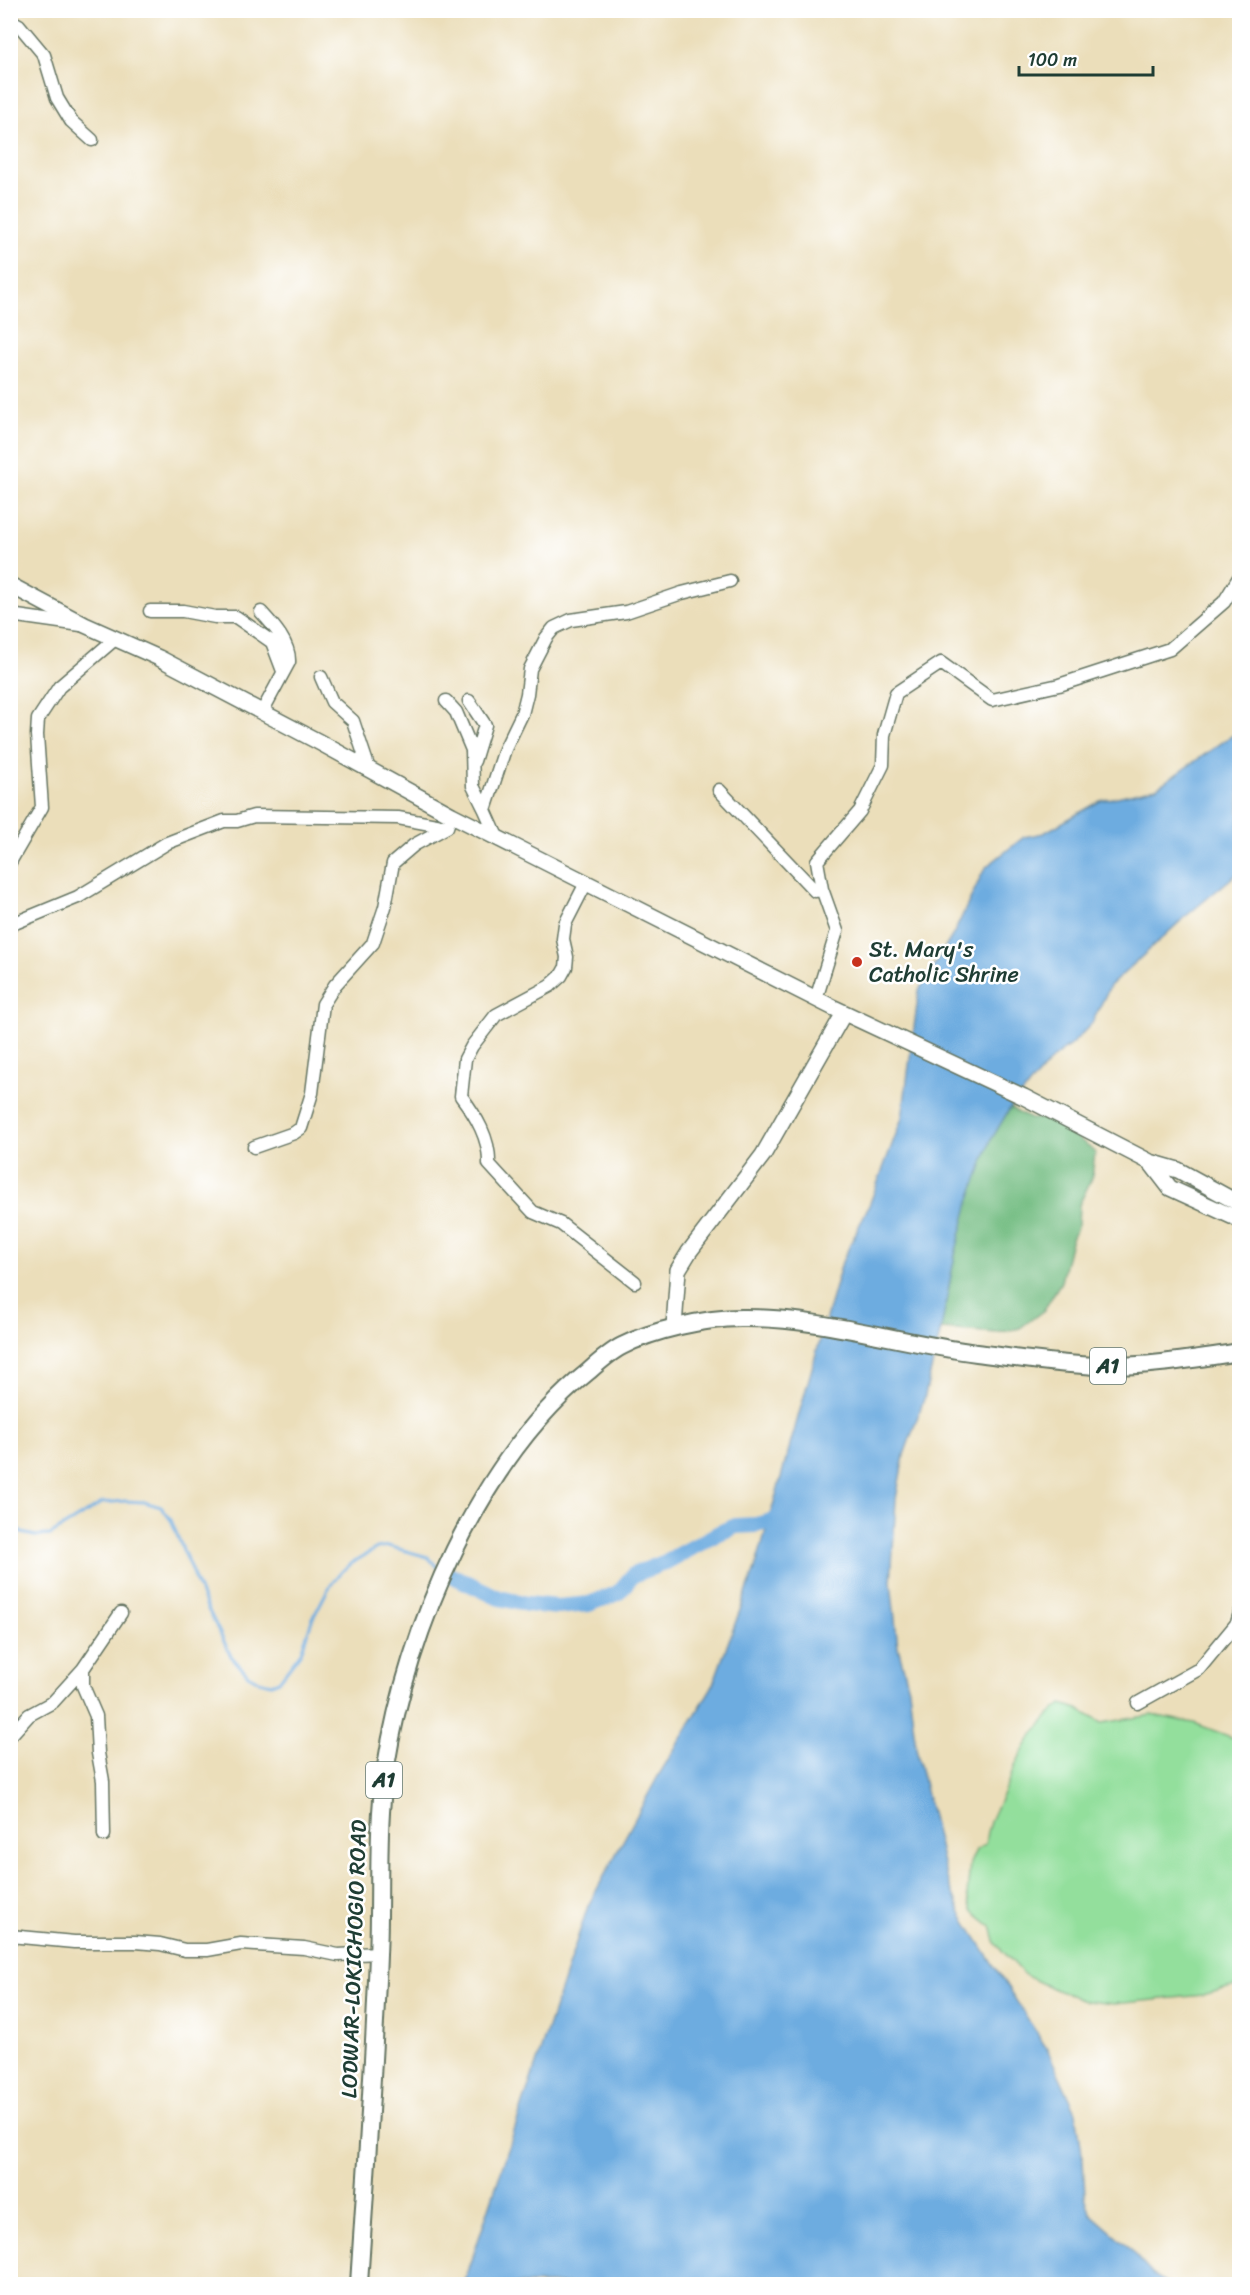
<svg xmlns="http://www.w3.org/2000/svg" width="1250" height="2295" viewBox="0 0 1250 2295" font-family="Sriracha,sans-serif">
<style>
.green{fill:#93df9c;stroke:#598e68;stroke-width:1.5}
.forest{fill:#76be84;stroke:#4a7e5c;stroke-width:1.5}
.water{fill:#6dace0;stroke:#46748a;stroke-width:1.5}
.lines{fill:none;stroke-linecap:round;stroke-linejoin:round}
.stream{stroke:#6dace0;stroke-width:3}
.river{stroke:#6dace0;stroke-width:16}
.minor-casing{stroke:#667563;stroke-width:15}
.major-casing{stroke:#667563;stroke-width:18}
.highway-casing{stroke:#667563;stroke-width:20}
.minor{stroke:#fff;stroke-width:12}
.major{stroke:#fff;stroke-width:15}
.highway{stroke:#fff;stroke-width:16}
.poi-dot{fill:#c8321e;stroke:#fff;stroke-width:2}
.labels{text-anchor:middle;stroke-width:5;stroke-linejoin:round;paint-order:stroke}
.shield{fill:#fff;stroke:#627771;stroke-width:1.5}
.shield-label{font-size:21px;font-weight:bold;fill:#1f3d34}
.poi-label{font-size:22px;fill:#1f3d34;stroke:#fff;text-anchor:start}
.street-label{font-size:22px;fill:#1f3d34;stroke:#fff}
</style>
<rect width="100%" height="100%" fill="#fff"/>
<filter id="ink" filterUnits="userSpaceOnUse"><feTurbulence type="fractalNoise" baseFrequency=".0167" numOctaves="2"/><feDisplacementMap in="SourceGraphic" scale="12" xChannelSelector="R" yChannelSelector="G"/><feConvolveMatrix kernelMatrix="1 2 1 2 8 2 1 2 1" color-interpolation-filters="sRGB"/></filter>
<filter id="wash" filterUnits="userSpaceOnUse"><feTurbulence type="fractalNoise" baseFrequency=".008" numOctaves="4" result="noise"/><feDisplacementMap in="SourceGraphic" scale="24" xChannelSelector="R" yChannelSelector="G"/><feGaussianBlur stdDeviation="1.35" result="paint"/><feColorMatrix in="noise" values="0 0 0 0 0 0 0 0 0 0 0 0 0 0 0 0 0 1.4 0 .05"/><feComposite in="paint" operator="in"/></filter>
<g filter="url(#wash)">
<rect width="100%" height="100%" fill="#ebdeba"/>
<path class="green" d="M1062,1704l16,5 24,14 50,-8 42,8 45,17v245l-36,10 -89,9 -27,-3 -33,-12 -28,-13 -30,-32 -5,-18 -19,-15 -5,-15 3,-33 6,-13 9,-6c2,-21 10,-34 19,-52 4,-8 7,-17 11,-26 11,-23 26,-46 47,-62z"/>
<path class="forest" d="M1010,1108l20,11 14,-1 13,3 38,31 -3,26 -13,27 -1,20 -7,16 -10,41 -17,28 -24,18 -22,5 -57,-4c11,-61 23,-133 50,-189 5,-11 13,-22 19,-32z"/>
<path class="water" d="M1239,731v141l-53,44 -76,70 -18,37 -19,20 -20,15 -43,50 -19,32 -21,59 -15,55 -14,75 -17,70 -20,56 -8,44 -5,83 7,65 11,42 7,59 30,128 15,38 86,135 29,63 7,48 2,36 5,17 32,28 31,34 16,9h-705l124,-378 69,-128 55,-91 43,-118 87,-307 28,-59 32,-85 17,-128 35,-57 31,-65 39,-31 20,-4 56,-32 56,-13z"/>
<g class="lines">
<path class="stream" d="M10,1521l12,12 13,3 15,-1 52,-32 23,-2 19,1 17,5 10,13 31,77 29,59 17,19 11,6 12,3 8,-3 22,-29 11,-32 15,-29 11,-16 14,-12 25,-15 11,-2 40,11 10,11"/>
<path class="river" d="M447,1573l52,25 28,6 31,3 31,-3 29,-11 15,-18 33,-13 53,-29 17,-7 20,-1 35,-9"/>
</g>
</g>
<g filter="url(#ink)">
<g class="lines">
<g class="minor-casing">
<path id="minor" d="M10,20l9,5 25,30 13,43 14,23 21,19
M150,611h33l32,6h21l36,25 11,29
M261,612c12,13 29,31 28,50l-27,50
M10,615l71,10
M321,677l11,25 21,19 16,48
M446,701l10,11 16,38 1,36 12,24
M469,701l16,24 -11,36
M719,790l96,101 7,-2
M498,839l-13,-29 20,-61 17,-35 5,-20 3,-25 16,-31 8,-10 17,-8 55,-8 56,-19 48,-12
M10,862l32,-55 -5,-72 1,-16 21,-32 56,-48
M586,883l-21,41 -2,15 4,18 -1,10 -5,9 -11,10 -54,29 -24,31 -7,13 -4,37c15,20 29,43 28,68l44,48 28,12 74,58
M10,925l68,-28 89,-54 57,-22h13l17,-5 144,2 49,9
M816,999l21,-68 -15,-42 -5,-28 43,-50 23,-46 1,-30 12,-42 45,-30 51,37 67,-15 111,-36 54,-47 16,-26
M254,1147l40,-14 7,-5 11,-35 11,-89 12,-19 38,-42 12,-36 8,-44 21,-18 33,-18 1,-3
M83,1669v17l13,30 2,37 5,28 1,54
M1138,1703l61,-34 38,-46 3,-10
M10,1736l19,-21 24,-13 30,-33 38,-56
M10,1936l64,6h61l25,2 25,6h22l34,-6 63,4 34,7 40,-2"/>
</g>
<g class="major-casing">
<path id="major" d="M10,585l75,40 74,33 160,84 133,73 382,193 190,89 126,65 28,8 62,34
M1150,1162l20,26 70,32
M674,1327l4,-57 11,-18 74,-97 81,-142"/>
</g>
<g class="highway-casing">
<path id="highway" d="M359,2284c7,-109 15,-219 19,-329 3,-62 -2,-127 8,-189 21,-136 94,-308 203,-395 10,-9 21,-19 33,-25 31,-16 84,-28 119,-28 80,-1 158,25 236,35 39,5 84,12 123,13 47,1 93,-7 140,-14"/>
</g>
<use href="#minor" class="minor"/>
<use href="#major" class="major"/>
<use href="#highway" class="highway"/>
</g>
</g>
<circle class="poi-dot" cx="857" cy="962" r="6"/>
<g class="labels">
<g class="shield">
<rect x="1090" y="1348" width="36" height="36" rx="4.5"/>
<rect x="366" y="1762" width="36" height="36" rx="4.5"/>
</g>
<g class="shield-label">
<text x="1108" y="1373">A1</text>
<text x="384" y="1787">A1</text>
</g>
<g class="poi-label">
<text x="869" y="957">St. Mary's<tspan x="869" dy="25">Catholic Shrine</tspan></text>
</g>
<g class="street-label">
<text transform="translate(353 1959) rotate(-88)" y="8">LODWAR-LOKICHOGIO ROAD</text>
</g>
</g>
<rect width="1250" height="2295" fill="none" stroke="#fff" stroke-width="36"/>
<path d="M1019 66v9h134v-9" fill="none" stroke="#1f3d34" stroke-width="3"/>
<text x="1028" y="66" font-size="18" fill="#1f3d34" stroke="#ffffff" stroke-width="4.5" paint-order="stroke">100 m</text>
</svg>
